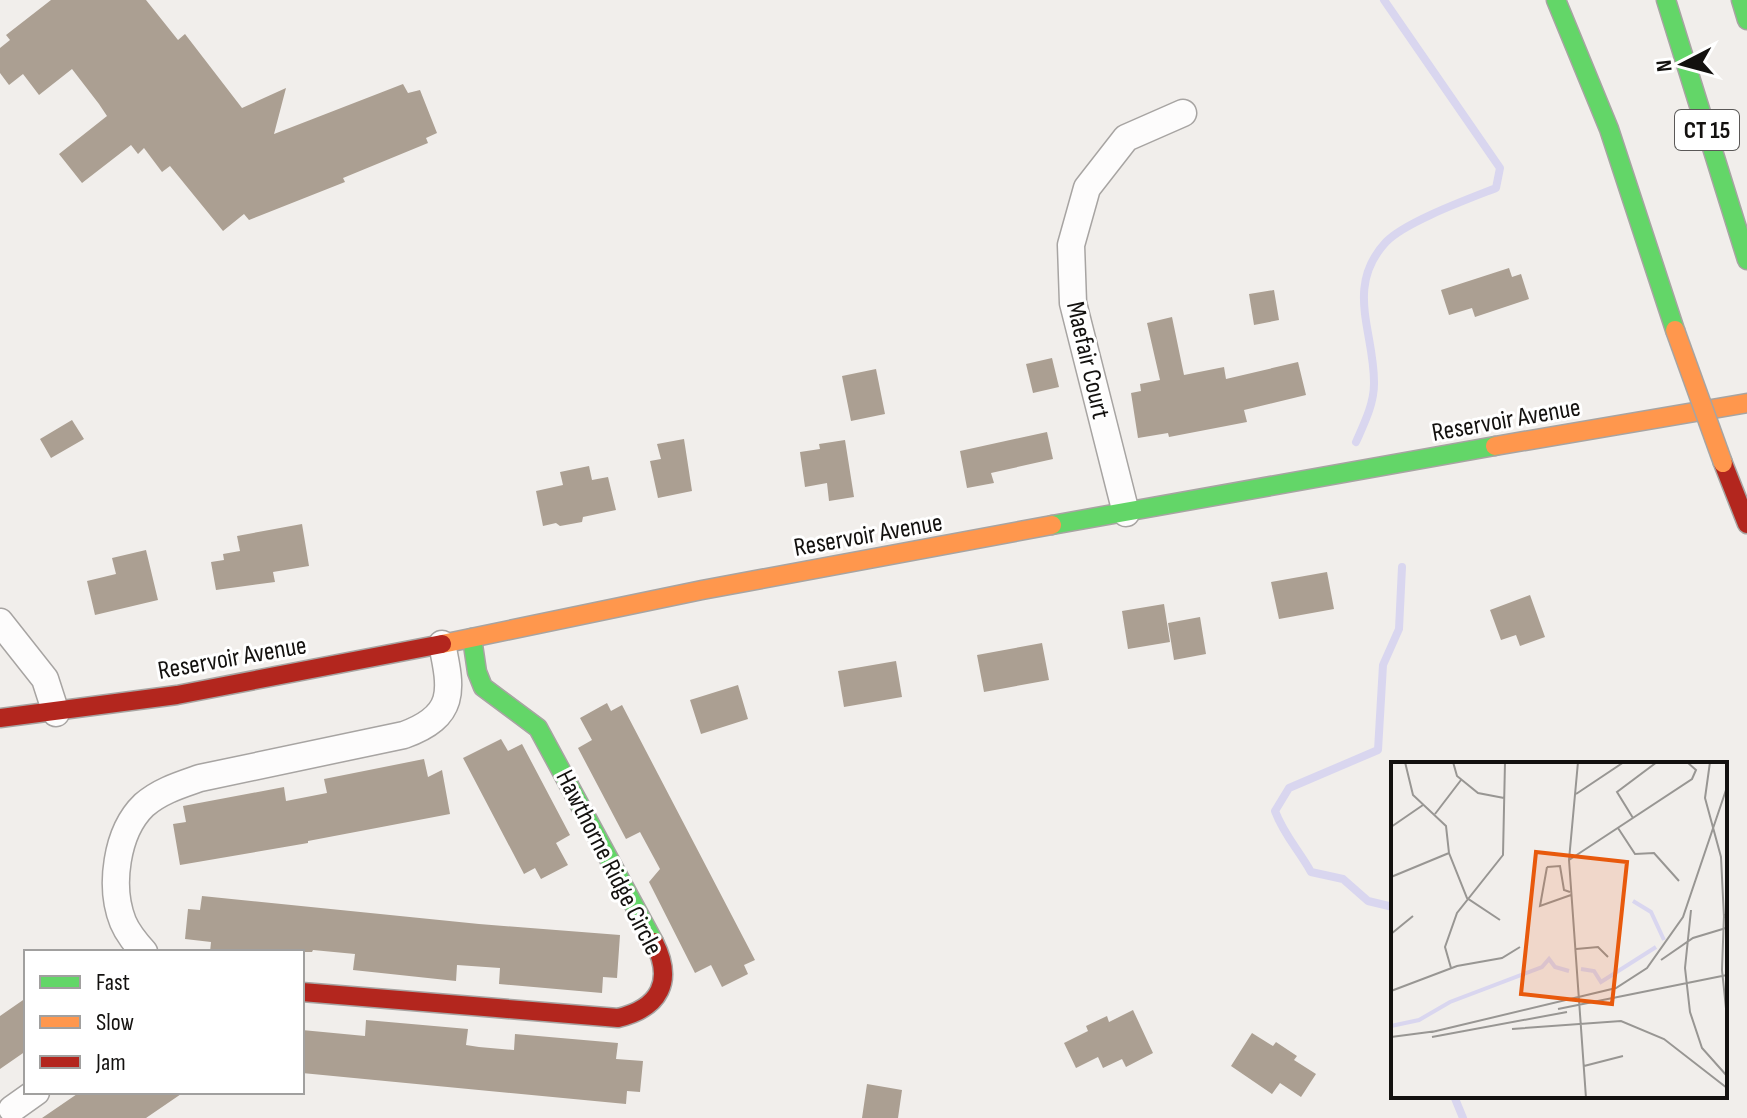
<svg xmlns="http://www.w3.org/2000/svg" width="1747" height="1118" viewBox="0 0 1747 1118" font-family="'Sofia Sans Condensed',sans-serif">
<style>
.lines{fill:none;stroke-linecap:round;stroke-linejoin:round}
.stream{stroke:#d9d6ef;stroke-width:8}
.building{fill:#ab9f92}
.street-casing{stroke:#a7a4a2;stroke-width:29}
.fast-casing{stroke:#a7a4a2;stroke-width:21}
.slow-casing{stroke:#a7a4a2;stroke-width:21}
.jam-casing{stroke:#a7a4a2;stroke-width:21}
.street{stroke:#fdfcfc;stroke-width:26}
.fast{stroke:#63d668;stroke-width:18}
.slow{stroke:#ff974d;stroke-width:18}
.jam{stroke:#b3261e;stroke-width:18}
.slow-bridge-casing{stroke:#a7a4a2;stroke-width:21;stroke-linecap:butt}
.slow-bridge{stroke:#ff974d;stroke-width:18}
.labels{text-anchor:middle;stroke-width:6;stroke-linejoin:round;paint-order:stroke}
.shield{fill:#fff;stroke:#5a5857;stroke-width:2}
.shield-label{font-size:24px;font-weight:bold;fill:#13110f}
.street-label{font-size:26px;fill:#13110f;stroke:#fff}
.inset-river{fill:none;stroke:#d9d6ef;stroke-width:4}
.inset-road{fill:none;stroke:#989693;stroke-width:2}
.view{fill:#e8590c;fill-opacity:0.15;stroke:#e8590c;stroke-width:4}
.inset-edge{fill:none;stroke:#13110f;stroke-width:4}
</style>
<rect width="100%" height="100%" fill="#f1eeeb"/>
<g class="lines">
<path class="stream" d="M1356,442c8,-18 18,-38 18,-58 1,-51 -30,-97 12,-142 19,-20 82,-43 110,-54l4,-20 -116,-168
M1393,907l-25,-6 -25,-22 -32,-7c-13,-23 -27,-37 -36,-61l14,-23 89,-38 5,-85 16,-36 3,-62
M1454,1096l9,22"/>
</g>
<path class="building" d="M51,0h95l32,40 7,-6 57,74 44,-20 -12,46 129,-50 5,9 12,-3 17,43 -11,5 2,5 -85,35 2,4 -96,38 -5,-6 -21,17 -53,-65 -8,6 -18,-24 -6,6 -7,-9 -49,38 -23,-29 48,-38 -8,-12 -27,-35 -33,26 -16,-21 -14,11 -9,-12v-25l10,-8 -4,-5z
M1509,268l3,9 9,-3 8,25 -54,18 -3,-9 -23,7 -8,-25z
M1274,290l5,30 -25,5 -5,-31z
M1172,317l12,58 40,-8 2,12 72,-17 8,33 -62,15 3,12 -78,15 -1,-4 -30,5 -7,-45 10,-2 -1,-7 20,-4 -13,-57z
M1052,358l7,29 -26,6 -7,-29z
M876,369l9,45 -34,7 -9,-45z
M72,420l12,19 -33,19 -11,-19z
M1047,432l6,27 -62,14 3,10 -27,5 -7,-37z
M684,439l8,52 -34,7 -8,-37 11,-2 -4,-15z
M845,440l9,57 -25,4 -2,-18 -22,4 -5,-35 20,-3 -1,-5z
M589,466l3,14 16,-3 8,33 -33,7 -1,5 -22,4 -4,-3 -13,3 -7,-35 27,-6 -3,-13z
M302,524l7,42 -36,6 2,10 -59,8 -5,-28 13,-2 -1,-6 17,-3 -3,-15z
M146,550l12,50 -63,15 -8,-34 29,-7 -4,-16z
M1327,572l7,37 -55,10 -8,-37z
M1530,595l15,42 -25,9 -4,-11 -15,5 -11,-30z
M1164,604l6,38 -42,7 -6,-38z
M1200,617l6,37 -32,6 -6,-37z
M1042,643l7,37 -65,12 -7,-37z
M896,661l6,36 -58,10 -6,-36z
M738,685l10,34 -47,15 -11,-34z
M607,703l4,8 11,-6 133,255 -11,5 4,9 -26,13 -11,-22 -16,8 -46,-91 11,-13 -20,-37 -14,7 -48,-91 14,-8 -12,-22z
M501,739l7,12 14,-7 48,91 -14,8 12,22 -27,14 -6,-11 -11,6 -61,-116z
M424,759l4,18 14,-7 8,44 -142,27v2l-128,22 -7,-41 13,-2 -3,-16 101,-19 2,14 41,-8 -3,-14z
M202,896l277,28 141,11 -3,43 -14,-1 -1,16 -103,-9 1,-16 -43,-3 -1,16 -103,-11 2,-16 -42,-4 -1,2h-102l1,-10 -26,-3 3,-30 12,1z
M26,998v53l-26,18v-53z
M1133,1010l20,43 -27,14 -4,-8 -19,9 -5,-11 -22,11 -12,-25 24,-12 -2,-5 21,-10 2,6z
M366,1020l102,9 -2,16 13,2 35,3 1,-16 103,9 -2,16 27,2 -3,31 -13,-1 -1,13 -324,-31v-43l63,6z
M1252,1033l21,13 3,-4 21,14 -3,4 22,14 -15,23 -21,-14 -8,11 -41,-28z
M867,1084l35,6 -4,28h-36z
M80,1092h104l-38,26h-104z"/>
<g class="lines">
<g class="street-casing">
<path id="street" d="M1126,513l-53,-210 -2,-58 16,-57 39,-50 57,-25
M0,622l45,57 11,34
M144,952c-8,-9 -16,-18 -21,-30 -14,-35 -7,-90 21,-117 16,-14 36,-20 56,-27l204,-43c52,-19 48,-44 38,-91
M12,1109l24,-17"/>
</g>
<g class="fast-casing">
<path id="fast" d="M1556,0l53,129 66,201
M1666,0l81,260
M1741,0l6,20
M1052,525l443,-79
M472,638l5,34 6,15 55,41 116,214"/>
</g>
<g class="slow-casing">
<path id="slow" d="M1495,446l252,-43
M442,644l260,-54 350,-65"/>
</g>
<g class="jam-casing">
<path id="jam" d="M1723,463l24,61
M0,718l177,-23 265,-51
M302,992l316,26c42,-10 56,-37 36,-76"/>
</g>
<use href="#street" class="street"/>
<use href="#fast" class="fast"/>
<use href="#slow" class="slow"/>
<use href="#jam" class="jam"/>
<g class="slow-bridge-casing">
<path id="slow-bridge" d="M1675,330l48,133"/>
</g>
<use href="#slow-bridge" class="slow-bridge"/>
</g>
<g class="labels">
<rect class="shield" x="1675" y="110" width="64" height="40" rx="6"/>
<g class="shield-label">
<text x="1707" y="138">CT 15</text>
</g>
<g class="street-label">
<text transform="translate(1089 360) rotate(77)" y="9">Maefair Court</text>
<text transform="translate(1506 419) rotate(-10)" y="9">Reservoir Avenue</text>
<text transform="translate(868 534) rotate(-10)" y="9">Reservoir Avenue</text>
<text transform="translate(232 657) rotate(-10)" y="9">Reservoir Avenue</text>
<text transform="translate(610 862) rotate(63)" y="9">Hawthorne Ridge Circle</text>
</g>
</g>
<g transform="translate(1391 762)">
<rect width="336" height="336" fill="#f1eeeb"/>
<path class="inset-river" d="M242,139l18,11 13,28M190,207l13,2 7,11 55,-35M0,264l28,-6 31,-18 92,-35 7,-8 6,8 14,4"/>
<path class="inset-road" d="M14,0l8,33 33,31 3,27 18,45 33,22M62,0l4,14 21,17 26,5M187,0l-9,98 17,238M319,0l-5,36 16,59 3,61M185,32l48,-32M44,52l26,-34M242,56l-16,-26 40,-30M0,65l32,-22M227,66l17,26 19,-1 25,28M178,98l123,-81 4,-9 -9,-8M156,105l-7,39 31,-11M156,105l13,-1 4,24 6,2M0,115l58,-24M300,148l-6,58 5,44 12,36 25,28M333,152l-2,56 5,48M0,172l22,-18M185,187l22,-2 10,10M270,198l32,-22 33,-10M60,206l-6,-21 12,-34 46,-58 2,-93M0,229l66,-25 45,-8 18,-11M167,247l169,-34M121,267l109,-8 43,18 63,49M41,270l184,-44 31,-20 36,-51 44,-130M0,275l46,-6M41,275l135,-25M193,304l39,-10"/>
<path class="view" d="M145,90l91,10 -15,142 -91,-10z"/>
<rect width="336" height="336" class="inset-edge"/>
</g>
<rect x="24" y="950" width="280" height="144" fill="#ffffff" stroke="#a1a09f" stroke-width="2"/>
<rect x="40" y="976" width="40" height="12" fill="#63d668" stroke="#a1a09f" stroke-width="2"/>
<text x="96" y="990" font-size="24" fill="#13110f">Fast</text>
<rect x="40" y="1016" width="40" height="12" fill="#ff974d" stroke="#a1a09f" stroke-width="2"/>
<text x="96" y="1030" font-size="24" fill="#13110f">Slow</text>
<rect x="40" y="1056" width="40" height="12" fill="#b3261e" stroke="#a1a09f" stroke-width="2"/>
<text x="96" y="1070" font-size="24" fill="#13110f">Jam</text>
<g transform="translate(1683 64) rotate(264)" stroke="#ffffff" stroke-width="6" paint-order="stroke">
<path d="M0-6L14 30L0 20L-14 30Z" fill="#13110f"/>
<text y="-12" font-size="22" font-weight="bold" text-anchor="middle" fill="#13110f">N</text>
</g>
</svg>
